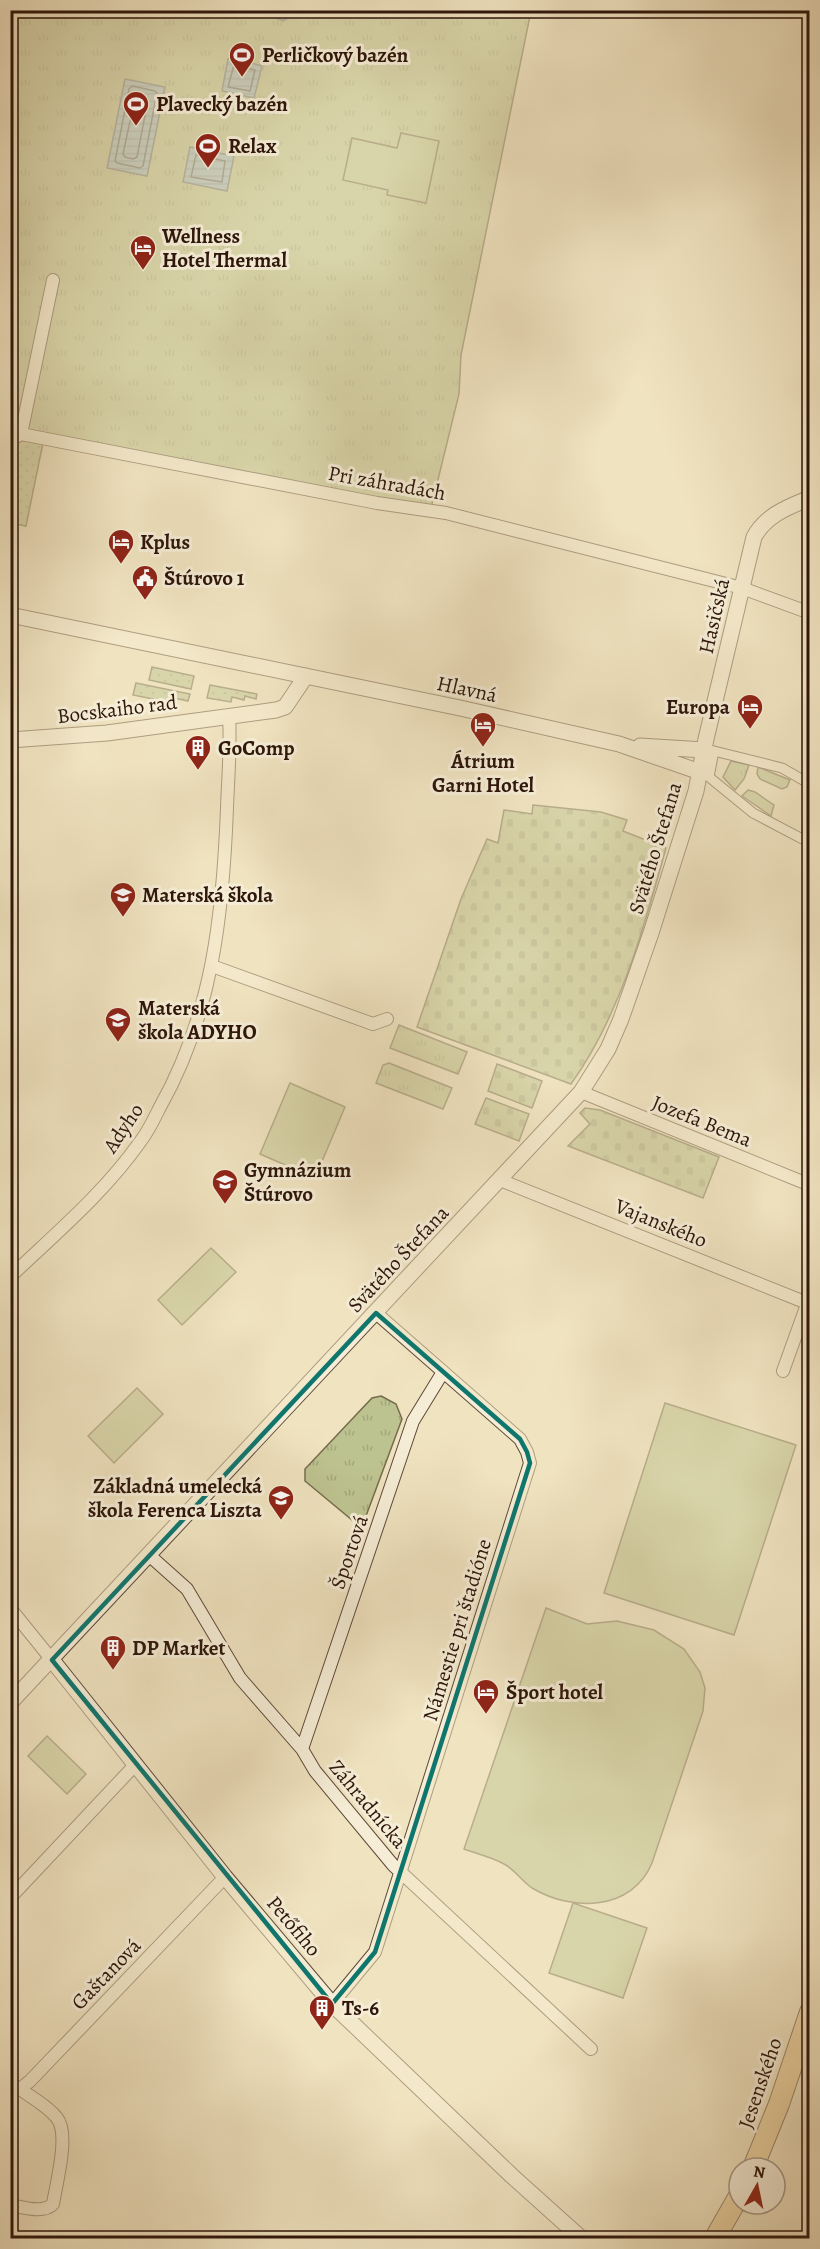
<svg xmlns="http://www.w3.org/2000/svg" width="820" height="2249" viewBox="0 0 820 2249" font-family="Alegreya,serif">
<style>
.grass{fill:url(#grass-dots);stroke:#756c4d;stroke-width:1.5}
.cemetery{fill:url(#cemetery-stones);stroke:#756c4d;stroke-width:1.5}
.park{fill:url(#park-tufts);stroke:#756c4d;stroke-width:1.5}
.pitch{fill:#bdc390;stroke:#756c4d;stroke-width:1.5}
.water{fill:url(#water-rules);stroke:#727976;stroke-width:1.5}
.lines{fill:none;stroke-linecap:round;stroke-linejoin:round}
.shore{stroke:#666864;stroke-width:1.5}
.pedestrian-casing{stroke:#5e4838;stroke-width:11}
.minor-casing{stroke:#5e4838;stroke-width:14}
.tertiary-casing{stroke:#5e4838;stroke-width:17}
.primary-casing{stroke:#2d150a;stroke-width:22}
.pedestrian{stroke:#f5edd6;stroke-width:9}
.minor{stroke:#f5edd6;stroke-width:12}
.tertiary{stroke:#f5edd6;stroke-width:15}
.primary{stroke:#e8c280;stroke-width:20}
.marked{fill:none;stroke:#0f766e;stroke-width:4.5;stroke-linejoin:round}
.labels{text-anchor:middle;stroke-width:6;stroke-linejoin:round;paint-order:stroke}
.poi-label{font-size:21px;font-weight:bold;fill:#2d150a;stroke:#f5edd6;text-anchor:start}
.street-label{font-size:21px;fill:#2d150a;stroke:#f5edd6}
</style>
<defs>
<pattern id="grass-dots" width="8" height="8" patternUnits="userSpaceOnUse" patternTransform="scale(1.5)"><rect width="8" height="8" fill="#bdc390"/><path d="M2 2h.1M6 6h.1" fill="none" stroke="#a3a77b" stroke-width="1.8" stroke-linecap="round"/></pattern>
<pattern id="cemetery-stones" width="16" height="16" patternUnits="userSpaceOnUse" patternTransform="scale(1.5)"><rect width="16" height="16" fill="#bdc390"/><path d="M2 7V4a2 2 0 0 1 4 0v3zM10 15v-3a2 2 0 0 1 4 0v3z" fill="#a3a77b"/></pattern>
<pattern id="park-tufts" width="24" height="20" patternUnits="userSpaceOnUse" patternTransform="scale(1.5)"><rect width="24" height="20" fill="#bdc390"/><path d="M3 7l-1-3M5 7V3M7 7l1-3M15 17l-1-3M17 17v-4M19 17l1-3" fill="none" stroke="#a3a77b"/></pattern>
<pattern id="water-rules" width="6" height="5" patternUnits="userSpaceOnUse" patternTransform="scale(1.5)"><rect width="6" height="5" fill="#a0bbbe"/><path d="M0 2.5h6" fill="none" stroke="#8aa0a2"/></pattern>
</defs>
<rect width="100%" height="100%" fill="#f0e3c0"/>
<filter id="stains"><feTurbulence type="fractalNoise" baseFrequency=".00333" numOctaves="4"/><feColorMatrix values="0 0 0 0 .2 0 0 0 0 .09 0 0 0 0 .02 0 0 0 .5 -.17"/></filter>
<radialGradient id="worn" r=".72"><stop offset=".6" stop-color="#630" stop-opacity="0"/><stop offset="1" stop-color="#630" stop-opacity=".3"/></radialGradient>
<path class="grass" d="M21,440l22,3 -17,83 -15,-3 -1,-75z
M152,667l42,9 -3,13 -42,-9z
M136,683l54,11 -2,7 -14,-3 -1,5 -40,-8z
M210,685l47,9 -1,5 -11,-3 -1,4 -12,-3 -1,5 -24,-4z"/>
<path class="cemetery" d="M533,805l68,7 26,8 -4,11 43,17c-22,80 -46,168 -95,236l-154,-57 44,-128 26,-60 11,4 6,-33 28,4z
M497,1064l45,17 -10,27 -44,-17z
M486,1098l43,16 -10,27 -44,-17z
M585,1108l15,2 119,47 -16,41 -135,-52 22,-22 -10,-11z"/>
<path class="park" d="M11,11h520l-70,344 -2,39 -27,110 -11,11 -410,-77z
M731,761l18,4 -5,14 -9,11 -12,-13z
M758,767l32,13 -3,7 -5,2 -22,-10 -3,-5z
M748,790l7,2 19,13 -3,11 -29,-20z
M399,1025l68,27 -9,22 -68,-26z
M389,1063l63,25 -9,21 -67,-26 7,-18z
M381,1396l15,8 6,15 -36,97 -4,9h-4l-53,-44v-12l67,-71z"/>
<path class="pitch" d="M401,133l38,8 -13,62 -39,-8 1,-5 -45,-10 9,-42 45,10z
M290,1083l55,24 -30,71 -55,-24z
M211,1248l25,24 -54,53 -24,-25z
M137,1388l26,26 -49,49 -26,-27z
M665,1403l131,42 -62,190 -130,-42z
M546,1608l41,16 30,-3 37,9 30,19 16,23 5,16 -2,23 -51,152c-20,48 -80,49 -120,25 -10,-7 -18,-19 -28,-24 -12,-7 -27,-10 -40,-15z
M47,1736l39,38 -19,20 -39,-38z
M573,1903l74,25 -24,70 -74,-25z"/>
<path class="water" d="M263,11h38l-18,10z
M231,57l31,9 -8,32 -32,-7 6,-32z
M125,79l40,8 -18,89 -40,-8z
M190,147l44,9 -7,35 -44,-9z"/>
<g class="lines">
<path class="shore" d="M234,65l21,5 -5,21 -22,-4z
M132,86l23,5 2,2 -14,73 -3,2 -23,-5 -2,-2 14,-72z
M138,95l8,2 2,3 -11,57 -4,2 -8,-2 -2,-3 12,-56z
M196,155l29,6 -3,21 -31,-5z"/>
<g class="pedestrian-casing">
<path id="pedestrian" d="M710,750l72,18 28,16
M714,751l-5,26 44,36 57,30"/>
</g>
<g class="minor-casing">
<path id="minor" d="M21,434l356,69 69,10 296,75 68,25
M10,440l11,-6 32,-154
M212,966l161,58 14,-5
M581,1092l229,93
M500,1180l307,123
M10,1277c45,-43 94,-84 130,-135 8,-10 14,-23 20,-35 53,-94 63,-194 67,-299 1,-30 4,-61 2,-91
M783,1371l27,-75
M149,1555l38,34 53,89 62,71 13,22 78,94 198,184
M10,1608l42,52
M302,1749l111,-328 30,-49
M10,1898l125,-133
M332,2004l43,-52 155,-489 -3,-11 -7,-13 -144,-126
M10,2091l10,-2 10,-8 195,-204
M10,2205c13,2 33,9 43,-1 3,-20 17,-70 4,-86 -9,-12 -25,-20 -37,-29"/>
</g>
<g class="tertiary-casing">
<path id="tertiary" d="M10,615l450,93 159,36 81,28
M10,740l97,-7 169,-23 9,-3 21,-31
M640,746l64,4
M52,1660l173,217 107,127 180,172 69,62
M10,1703l571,-611 27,-43 13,-30 30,-86 45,-142 10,-52 48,-202c12,-22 34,-30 56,-39"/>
</g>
<g class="primary-casing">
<path id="primary" d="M753,2168l26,-64 31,-92
M715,2238l24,-42"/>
</g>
<use href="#pedestrian" class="pedestrian"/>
<use href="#minor" class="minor"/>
<use href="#tertiary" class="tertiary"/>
<use href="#primary" class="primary"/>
</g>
<path d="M0 0H820V2249H0ZM376,1313l144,126 7,13 3,11 -155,489 -43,52 -280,-344z" fill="#f0e3c0" fill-opacity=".55" fill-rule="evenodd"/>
<path class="marked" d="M376,1313l144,126 7,13 3,11 -155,489 -43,52 -280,-344z"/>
<defs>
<g id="stadium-pin" transform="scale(1.35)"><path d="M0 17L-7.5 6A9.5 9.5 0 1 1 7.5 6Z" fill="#8f2418" stroke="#f5edd6"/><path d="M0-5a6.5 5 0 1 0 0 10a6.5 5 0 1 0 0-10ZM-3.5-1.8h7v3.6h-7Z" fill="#fff"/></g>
<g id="hotel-pin" transform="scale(1.35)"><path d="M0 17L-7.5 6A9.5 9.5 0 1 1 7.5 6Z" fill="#8f2418" stroke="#f5edd6"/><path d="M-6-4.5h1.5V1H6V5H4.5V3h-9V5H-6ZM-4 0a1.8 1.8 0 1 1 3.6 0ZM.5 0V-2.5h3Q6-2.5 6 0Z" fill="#fff"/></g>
<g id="civic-pin" transform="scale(1.35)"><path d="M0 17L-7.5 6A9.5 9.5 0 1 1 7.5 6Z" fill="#8f2418" stroke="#f5edd6"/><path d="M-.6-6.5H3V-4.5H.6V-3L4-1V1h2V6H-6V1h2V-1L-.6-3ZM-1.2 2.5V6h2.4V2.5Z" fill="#fff"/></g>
<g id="building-pin" transform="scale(1.35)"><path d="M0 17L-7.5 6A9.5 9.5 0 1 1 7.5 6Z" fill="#8f2418" stroke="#f5edd6"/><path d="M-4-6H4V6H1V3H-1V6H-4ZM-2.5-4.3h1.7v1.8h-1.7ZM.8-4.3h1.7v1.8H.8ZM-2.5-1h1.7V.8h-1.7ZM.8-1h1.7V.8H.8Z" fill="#fff"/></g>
<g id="school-pin" transform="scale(1.35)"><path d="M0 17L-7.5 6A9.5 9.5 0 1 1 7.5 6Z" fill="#8f2418" stroke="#f5edd6"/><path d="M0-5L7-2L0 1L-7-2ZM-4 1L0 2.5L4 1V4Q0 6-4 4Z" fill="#fff"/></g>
</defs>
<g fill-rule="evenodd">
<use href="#stadium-pin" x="242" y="55"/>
<use href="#stadium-pin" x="136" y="104"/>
<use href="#stadium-pin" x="208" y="146"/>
<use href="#hotel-pin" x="143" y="248"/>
<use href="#hotel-pin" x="121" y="542"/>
<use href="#civic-pin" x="145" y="578"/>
<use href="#hotel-pin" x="750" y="707"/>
<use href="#hotel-pin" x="483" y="725"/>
<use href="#building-pin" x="198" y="748"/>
<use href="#school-pin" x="123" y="895"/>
<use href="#school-pin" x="118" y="1020"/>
<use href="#school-pin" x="225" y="1182"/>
<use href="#school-pin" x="281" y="1498"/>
<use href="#building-pin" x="113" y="1648"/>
<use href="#hotel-pin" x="486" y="1692"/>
<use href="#building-pin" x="322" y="2008"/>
</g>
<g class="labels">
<g class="poi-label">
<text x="262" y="62">Perličkový bazén</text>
<text x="156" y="111">Plavecký bazén</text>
<text x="228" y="153">Relax</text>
<text x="162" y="243">Wellness<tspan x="162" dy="24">Hotel Thermal</tspan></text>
<text x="140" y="549">Kplus</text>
<text x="164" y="585">Štúrovo 1</text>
<text x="730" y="714" text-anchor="end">Europa</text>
<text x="218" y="755">GoComp</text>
<text x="483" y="768" text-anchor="middle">Átrium<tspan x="483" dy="24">Garni Hotel</tspan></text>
<text x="142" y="902">Materská škola</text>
<text x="138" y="1015">Materská<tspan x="138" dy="24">škola ADYHO</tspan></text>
<text x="244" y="1177">Gymnázium<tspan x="244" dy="24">Štúrovo</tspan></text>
<text x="262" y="1493" text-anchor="end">Základná umelecká<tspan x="262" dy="24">škola Ferenca Liszta</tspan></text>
<text x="132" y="1655">DP Market</text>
<text x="506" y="1699">Šport hotel</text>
<text x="342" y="2015">Ts-6</text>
</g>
<g class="street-label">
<text transform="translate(387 483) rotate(10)" y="7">Pri záhradách</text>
<text transform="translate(714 616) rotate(-77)" y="7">Hasičská</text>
<text transform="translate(467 689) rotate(12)" y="7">Hlavná</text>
<text transform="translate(117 709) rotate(-7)" y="7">Bocskaiho rad</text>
<text transform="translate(655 848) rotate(-73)" y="7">Svätého Štefana</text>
<text transform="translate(702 1121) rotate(22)" y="7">Jozefa Bema</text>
<text transform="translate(123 1128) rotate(-56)" y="7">Adyho</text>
<text transform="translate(661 1223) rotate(22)" y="7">Vajanského</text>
<text transform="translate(398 1259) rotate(-47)" y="7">Svätého Štefana</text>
<text transform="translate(349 1552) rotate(-71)" y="7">Športová</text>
<text transform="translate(457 1630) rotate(-73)" y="7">Námestie pri štadióne</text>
<text transform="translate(368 1804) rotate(50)" y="7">Záhradnícka</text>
<text transform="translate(294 1926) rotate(50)" y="7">Petőfiho</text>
<text transform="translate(106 1974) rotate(-46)" y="7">Gaštanová</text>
<text transform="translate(760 2083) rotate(-71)" y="7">Jesenského</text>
</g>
</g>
<rect width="820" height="2249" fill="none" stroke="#f0e3c0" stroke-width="36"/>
<rect x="12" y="12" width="796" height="2225" fill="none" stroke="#2d150a" stroke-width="3"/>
<rect x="18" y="18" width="784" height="2213" fill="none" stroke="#2d150a" stroke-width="1.5"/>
<g transform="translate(757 2186) rotate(9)"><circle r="28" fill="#f5edd6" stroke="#a59784" stroke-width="1.5"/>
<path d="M0-4.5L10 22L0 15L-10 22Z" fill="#8f2418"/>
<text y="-9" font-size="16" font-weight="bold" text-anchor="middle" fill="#2d150a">N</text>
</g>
<rect width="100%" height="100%" filter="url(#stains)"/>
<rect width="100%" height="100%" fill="url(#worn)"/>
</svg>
